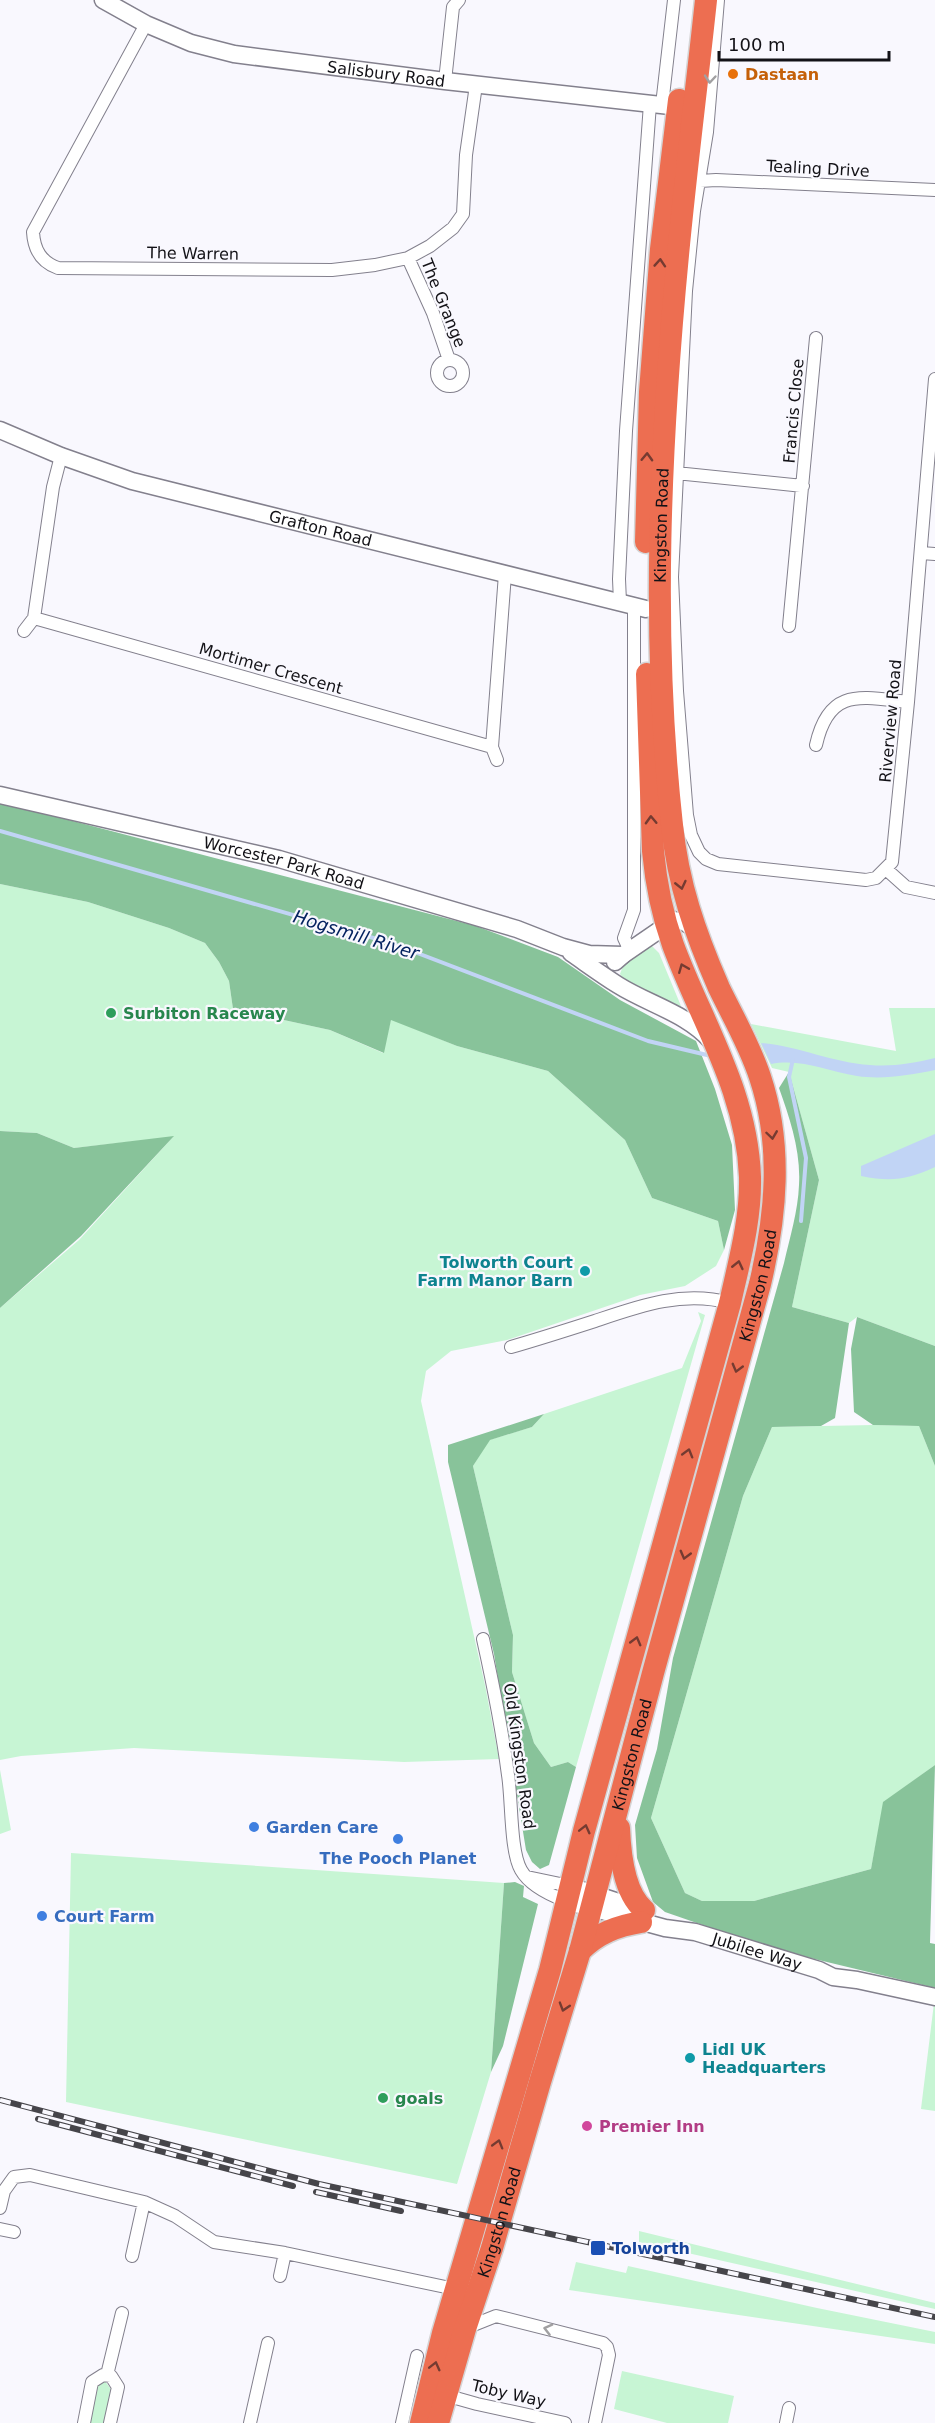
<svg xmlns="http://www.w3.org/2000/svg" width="935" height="2423" viewBox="0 0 935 2423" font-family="'DejaVu Sans',sans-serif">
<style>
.green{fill:#c7f5d4}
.forest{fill:#88c39a}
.water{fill:#c1d4f5}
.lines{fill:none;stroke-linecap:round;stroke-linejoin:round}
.stream{stroke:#c1d4f5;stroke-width:4}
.street-casing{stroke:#83808d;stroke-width:14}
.secondary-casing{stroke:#83808d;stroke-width:19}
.highway-casing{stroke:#d5d4d5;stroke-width:25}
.street{stroke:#fff;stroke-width:12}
.secondary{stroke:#fff;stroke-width:16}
.highway{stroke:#ed6e51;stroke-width:22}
.rail-casing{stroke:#46454a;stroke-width:6}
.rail{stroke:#f9f8fe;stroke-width:4;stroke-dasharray:11;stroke-linecap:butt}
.oneway{stroke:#a1a0a2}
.oneway2{stroke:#753b31}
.food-dot{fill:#e8710a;stroke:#f9f8fe;stroke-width:2}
.leisure-dot{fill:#2e9e5b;stroke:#f9f8fe;stroke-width:2}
.culture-dot{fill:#0f9aa8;stroke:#f9f8fe;stroke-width:2}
.shop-dot{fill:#3f7fe0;stroke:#f9f8fe;stroke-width:2}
.hotel-dot{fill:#d1479c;stroke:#f9f8fe;stroke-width:2}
.transit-dot{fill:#1a4fb4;stroke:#f9f8fe;stroke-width:2}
.labels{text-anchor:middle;stroke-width:4.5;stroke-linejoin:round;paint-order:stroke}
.street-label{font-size:16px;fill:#131217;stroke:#f9f8fe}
.food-label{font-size:16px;font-weight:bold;fill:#c56008;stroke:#f9f8fe;text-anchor:start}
.leisure-label{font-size:16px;font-weight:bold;fill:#27864d;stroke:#f9f8fe;text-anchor:start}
.culture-label{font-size:16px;font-weight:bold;fill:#0d838f;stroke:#f9f8fe;text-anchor:end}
.shop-label{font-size:16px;font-weight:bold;fill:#366cbe;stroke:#f9f8fe;text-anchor:start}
.hotel-label{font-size:16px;font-weight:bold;fill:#b23c85;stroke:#f9f8fe;text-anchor:start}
.transit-label{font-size:16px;font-weight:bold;fill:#164399;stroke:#f9f8fe;text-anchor:start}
.water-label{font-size:18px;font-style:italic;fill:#052360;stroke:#f9f8fe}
</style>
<rect width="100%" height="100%" fill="#f9f8fe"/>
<path class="green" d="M0,884l88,18 81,26 36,15 14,19 10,19 4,28 97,21 53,23 8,-34 66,27 91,25 77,69 27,58 66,23 6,29 -8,16 -31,20 -45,9 -133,45 -56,11 -25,20 -5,30 64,284 14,74 -95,3 -270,-14 -113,8 -21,4v-452l79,-68 94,-103 -99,11 -37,-15 -37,-2z
M652,946l7,7 22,53c-17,-2 -52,-18 -61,-32 4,-14 18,-24 32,-28z
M889,1008h46v338l-78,-29 -8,6 -57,-16 27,-127 -30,-108 -17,-4 -21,-44 145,27z
M698,1312l7,3 -129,452 -8,-5 -17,5 -17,-24 -22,-71 1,-37 -40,-169 16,-26 43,-13 12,-13 138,-46 19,-47z
M873,1425l46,1 16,40v299l-51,37 -13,67 -117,32h-52l-17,-8 -34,-75 92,-322 29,-69z
M0,1770l11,60 -11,4z
M71,1853l433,30 -13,189 -34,112 -391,-82z
M934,2003h1v108l-14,-2z
M639,2231l296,72v6l-296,-67z
M576,2262l50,11 2,-7 189,42 118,24v12l-366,-54z
M622,2371l112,25 -6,27h-61l-53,-14z
M105,2381l8,11 -8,31h-18l7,-37z"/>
<path class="forest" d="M0,802l476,124 82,31 62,43 76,41 19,48 17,56 3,65 -11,40 -6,-29 -66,-23 -27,-58 -77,-69 -91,-25 -66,-26 -7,33 -54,-23 -97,-21 -4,-28 -10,-19 -14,-19 -36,-15 -81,-26 -88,-18z
M789,1072l30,108 -27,127 57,16 -14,95 -14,8 -49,1 -29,69 -92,322 34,75 17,8h52l117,-32 12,-67 52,-37 -5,178 5,1v44l-133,-32 -82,-25 -55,-19 -12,-10 -16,-44 -2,-33 22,-76 16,-91 111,-395c6,-26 14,-52 15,-78 2,-34 -9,-66 -20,-97z
M0,1131l37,2 37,15 100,-12 -93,100 -81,72z
M857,1317l78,29v120l-16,-40 -46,-1 -19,-13 -3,-63z
M544,1414l-12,13 -42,13 -17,26 40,169 -1,37 22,71 17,24 17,-5 8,5 -27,98 -9,4 -8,-7 -6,-12 -32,-196 -46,-192v-17z
M515,1882l9,4 -1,11 15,7 -35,142 -12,26 13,-189z"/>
<path class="water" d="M761,1043c37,3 72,20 109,22 22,2 44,-2 65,-7v12c-25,5 -52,10 -78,6 -30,-5 -56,-18 -86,-12z
M935,1134v33c-28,13 -44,15 -74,9v-10z"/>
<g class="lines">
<path class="stream" d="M0,831l391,112 257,98 59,14
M793,1059l-4,18 17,81 -5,63"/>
<g class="street-casing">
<path id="street" d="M718,0l-11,132 -13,79 -8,80 -14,286 5,114 10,124 4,20 8,17 7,7 12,5 148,16 10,-2 16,-16 16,-160 27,-323
M146,24l-113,208c1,18 8,30 25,36l274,2 43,-5 33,-7 22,-12 23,-18 10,-14 3,-59 10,-70
M445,81l8,-74 6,-7
M662,105l12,-105
M700,181l16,-1 219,10
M408,258l25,55 16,47
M437 373a13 13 0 1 1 26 0a13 13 0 1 1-26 0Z
M61,456l-8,31 -19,131 458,129 13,-173
M676,473l127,13
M921,553l14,1
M620,602l-1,-23 7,-148 24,-327
M789,626l27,-288
M24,631l10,-13
M816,745c13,-58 45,-48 92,-43
M492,747l5,13
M887,870l19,17 29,6
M630,951l-6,-13 10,-28v-305
M511,1347c28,-8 56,-17 84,-26 44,-15 88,-31 135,-18
M483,1639c10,45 19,90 25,136 4,24 2,76 13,95 9,16 29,25 45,31
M527,1877l43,9
M0,2208l4,-17 10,-14 16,-2 114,27 31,14 39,26 71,11 170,36
M0,2229l14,3
M132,2256l12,-54
M280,2276l5,-23
M466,2328l30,-12 107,27 4,4 2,8 -14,68
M107,2375l15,-62
M445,2395l32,9 88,19
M84,2423l8,-41 11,-7 8,1 7,11 -8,36
M250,2423l18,-80
M402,2423l15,-67
M786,2423l3,-15"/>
</g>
<g class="secondary-casing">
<g id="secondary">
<path id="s1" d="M103,0l43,24 45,19 43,11 211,27 234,26"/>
<path id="s2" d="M0,430l61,26 71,25 514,128"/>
<path id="s3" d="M0,795l279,64 238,70 46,18 26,7 34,1"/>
<path d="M571,953c16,11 31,22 47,32 30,19 70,29 93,56"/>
<path d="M615,962l8,-7 51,-35 10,2 11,7"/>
<path d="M570,1886l73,24"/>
<path id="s4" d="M566,1901l99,27 30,4 124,38 14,7 24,3 78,17"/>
</g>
</g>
<g class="highway-casing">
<g id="highway">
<path d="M646,542l4,-150 11,-143 18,-149"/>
<path d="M619,1828c1,25 4,64 25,82"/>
<path d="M580,1951c18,-18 37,-25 61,-29"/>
<path d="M421,2423l22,-90 107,-363 34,-139 146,-528c9,-41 21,-83 20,-126 -3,-86 -48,-154 -77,-232 -11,-31 -17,-62 -20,-94l-6,-177"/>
<path id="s5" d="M438,2423l27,-94 27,-81 48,-166 40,-131 73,-278 107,-389c16,-68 23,-138 0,-207 -10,-31 -27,-60 -41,-89 -24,-55 -41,-104 -47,-163 -21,-189 -12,-382 6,-570 8,-85 19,-170 28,-255"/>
</g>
</g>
<use href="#street" class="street"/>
<use href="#secondary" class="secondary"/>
<use href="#highway" class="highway"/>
<g class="rail-casing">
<path id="rail" d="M0,2100l319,84 616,133
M38,2119l255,67
M316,2192l85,19"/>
</g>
<use href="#rail" class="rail"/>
</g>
<defs><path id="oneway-chevron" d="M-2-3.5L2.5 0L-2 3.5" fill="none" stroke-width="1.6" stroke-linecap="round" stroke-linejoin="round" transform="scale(1.5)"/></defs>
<g class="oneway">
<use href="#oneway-chevron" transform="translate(710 79) rotate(95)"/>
<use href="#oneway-chevron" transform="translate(548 2329) rotate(-166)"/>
</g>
<g class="oneway2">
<use href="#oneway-chevron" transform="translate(660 263) rotate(-86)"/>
<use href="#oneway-chevron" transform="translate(647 457) rotate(-88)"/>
<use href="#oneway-chevron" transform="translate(651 820) rotate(-92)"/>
<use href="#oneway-chevron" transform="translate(681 885) rotate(77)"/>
<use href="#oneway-chevron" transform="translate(683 968) rotate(-112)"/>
<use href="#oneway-chevron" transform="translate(772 1135) rotate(82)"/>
<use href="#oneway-chevron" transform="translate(738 1265) rotate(-77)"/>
<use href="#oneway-chevron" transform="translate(737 1368) rotate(105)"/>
<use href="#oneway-chevron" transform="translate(688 1453) rotate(-74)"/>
<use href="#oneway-chevron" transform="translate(685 1555) rotate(105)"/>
<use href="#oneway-chevron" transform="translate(636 1641) rotate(-75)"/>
<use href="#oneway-chevron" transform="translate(585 1829) rotate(-76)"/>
<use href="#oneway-chevron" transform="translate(564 2007) rotate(107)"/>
<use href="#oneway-chevron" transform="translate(498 2144) rotate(-74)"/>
<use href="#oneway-chevron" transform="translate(435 2366) rotate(-76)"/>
</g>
<circle class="food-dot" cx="733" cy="74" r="6"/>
<g class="leisure-dot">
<circle cx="111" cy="1013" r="6"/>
<circle cx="383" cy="2098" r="6"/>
</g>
<g class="culture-dot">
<circle cx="585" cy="1271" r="6"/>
<circle cx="690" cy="2058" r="6"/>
</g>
<g class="shop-dot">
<circle cx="254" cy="1827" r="6"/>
<circle cx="398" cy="1839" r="6"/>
<circle cx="42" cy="1916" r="6"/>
</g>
<circle class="hotel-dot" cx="587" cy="2126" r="6"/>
<rect class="transit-dot" x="590" y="2240" width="16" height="16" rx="3"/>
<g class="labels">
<g class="street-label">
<text dy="6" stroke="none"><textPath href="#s1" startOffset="296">Salisbury Road</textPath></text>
<text transform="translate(818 168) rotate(3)" y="6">Tealing Drive</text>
<text transform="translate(193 253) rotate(1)" y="6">The Warren</text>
<text transform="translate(444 303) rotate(68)" y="6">The Grange</text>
<text transform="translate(793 411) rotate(-85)" y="6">Francis Close</text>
<text dy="6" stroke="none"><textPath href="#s5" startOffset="1962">Kingston Road</textPath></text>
<text dy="6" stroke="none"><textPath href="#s2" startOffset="336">Grafton Road</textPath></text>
<text transform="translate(271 668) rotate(16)" y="6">Mortimer Crescent</text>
<text transform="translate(890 721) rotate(-85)" y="6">Riverview Road</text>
<text dy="6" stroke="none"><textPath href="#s3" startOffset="292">Worcester Park Road</textPath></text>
<text dy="6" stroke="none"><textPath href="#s5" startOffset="1182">Kingston Road</textPath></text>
<text dy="6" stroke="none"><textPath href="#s5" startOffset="696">Kingston Road</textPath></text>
<text transform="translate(520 1756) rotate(82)" y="6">Old Kingston Road</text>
<text dy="6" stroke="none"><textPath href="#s4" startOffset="198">Jubilee Way</textPath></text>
<text dy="6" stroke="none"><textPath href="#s5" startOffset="210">Kingston Road</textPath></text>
<text transform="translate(509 2393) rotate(13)" y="6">Toby Way</text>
</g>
<g class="food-label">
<text x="745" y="80">Dastaan</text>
</g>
<g class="leisure-label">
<text x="123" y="1019">Surbiton Raceway</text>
<text x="395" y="2104">goals</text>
</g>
<g class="culture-label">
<text x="573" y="1268">Tolworth Court<tspan x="573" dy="18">Farm Manor Barn</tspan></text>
<text x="702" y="2055" text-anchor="start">Lidl UK<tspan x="702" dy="18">Headquarters</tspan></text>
</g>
<g class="shop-label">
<text x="266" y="1833">Garden Care</text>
<text x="398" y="1864" text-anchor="middle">The Pooch Planet</text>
<text x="54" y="1922">Court Farm</text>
</g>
<g class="hotel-label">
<text x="599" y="2132">Premier Inn</text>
</g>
<g class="transit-label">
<text x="612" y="2254">Tolworth</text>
</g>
<g class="water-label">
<text transform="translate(356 935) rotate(17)" y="6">Hogsmill River</text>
</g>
</g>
<path d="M719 51v9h170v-9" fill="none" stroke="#131217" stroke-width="3"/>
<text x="728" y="51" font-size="18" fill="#131217" stroke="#f9f8fe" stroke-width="4.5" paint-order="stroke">100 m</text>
</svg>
